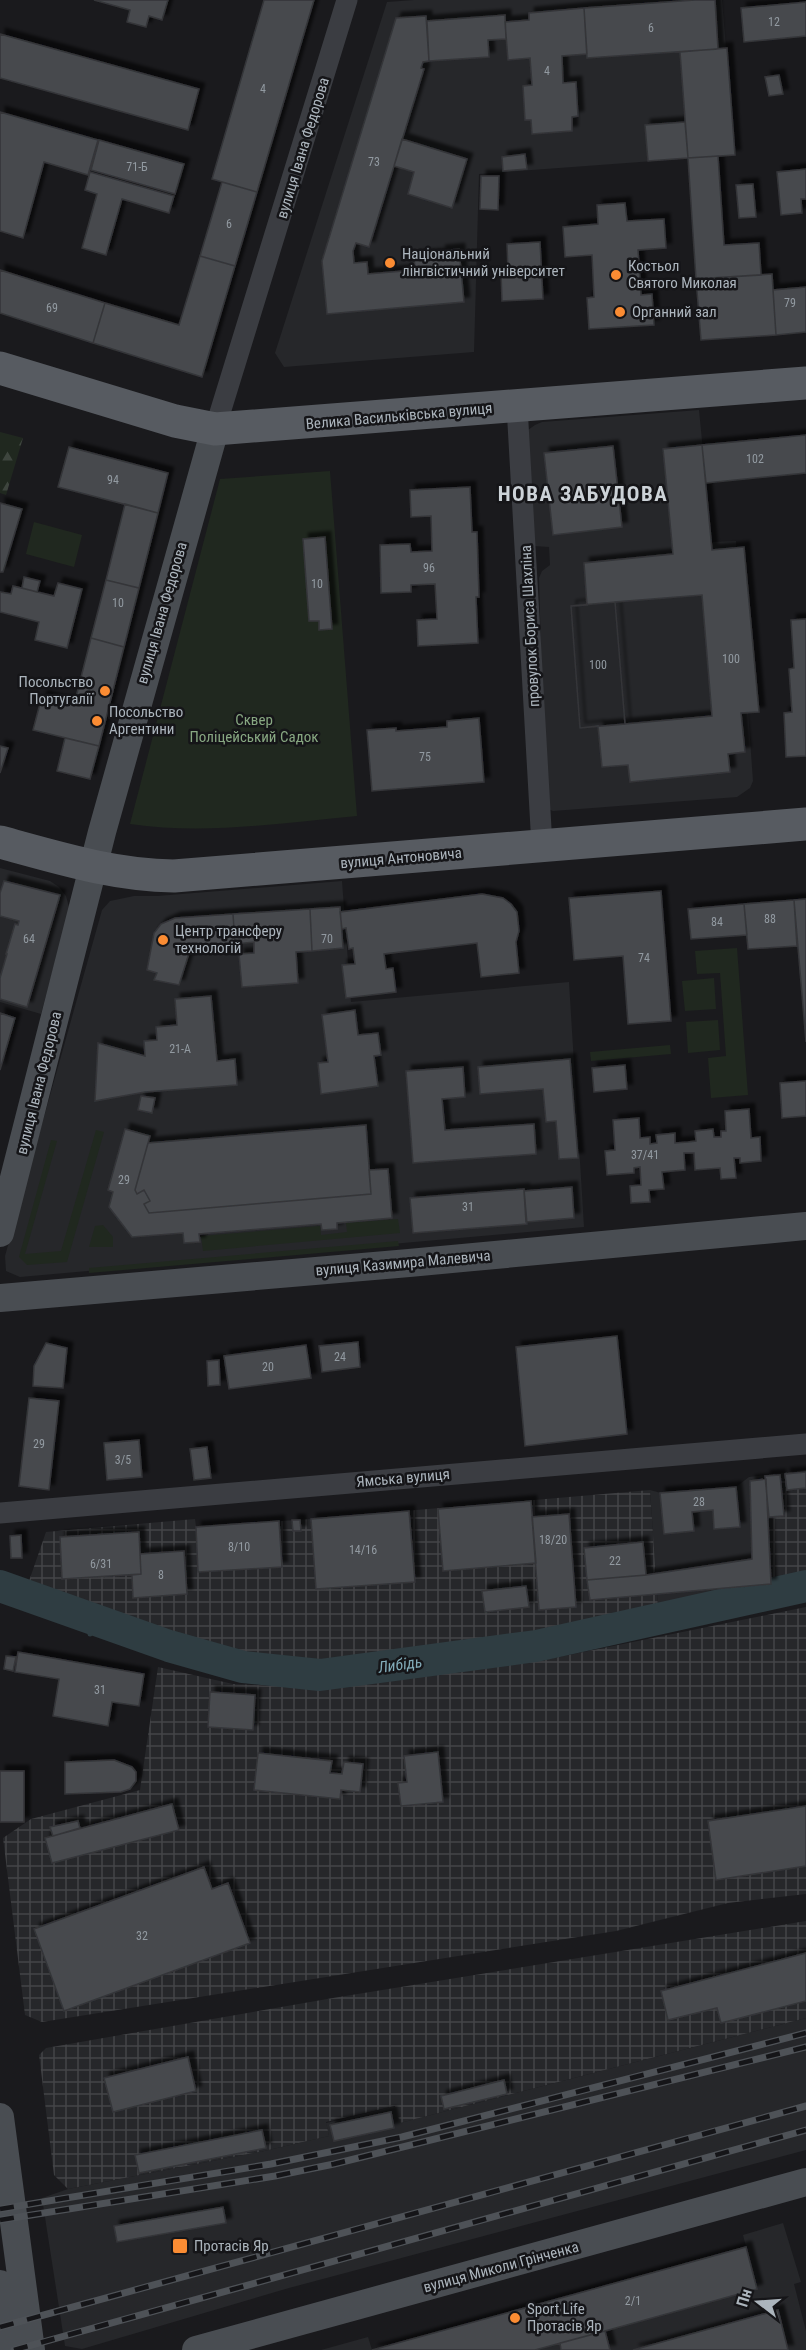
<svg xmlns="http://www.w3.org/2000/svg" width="806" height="2350" viewBox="0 0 806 2350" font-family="'Roboto Condensed',sans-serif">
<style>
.built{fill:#26272a}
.industrial{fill:url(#industrial-grid)}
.green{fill:#20281f}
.forest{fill:url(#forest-firs)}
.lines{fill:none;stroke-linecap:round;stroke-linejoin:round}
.stream{stroke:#2f3d42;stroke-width:5}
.river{stroke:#2f3d42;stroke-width:32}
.building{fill:#46494d;stroke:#343539;stroke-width:1.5;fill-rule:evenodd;filter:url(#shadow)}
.minor{stroke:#3b3d42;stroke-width:21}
.secondary{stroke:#494d52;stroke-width:28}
.primary{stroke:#575b61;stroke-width:33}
.rail-casing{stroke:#4e5257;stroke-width:7}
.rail{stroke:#151518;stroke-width:4.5;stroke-dasharray:14;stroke-linecap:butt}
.poi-dot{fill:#fb8c33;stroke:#151518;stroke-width:2}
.labels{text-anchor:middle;stroke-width:5;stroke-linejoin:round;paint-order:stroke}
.number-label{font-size:12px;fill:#929aa1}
.street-label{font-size:15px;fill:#acb5bd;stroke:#151518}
.poi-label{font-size:15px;fill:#acb5bd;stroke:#151518;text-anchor:start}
.park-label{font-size:15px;fill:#88a882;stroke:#151518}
.water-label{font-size:16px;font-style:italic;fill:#82abb8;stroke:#151518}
.district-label{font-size:21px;font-weight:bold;letter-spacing:1.5px;fill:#cdd3d8;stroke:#151518}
</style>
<defs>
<pattern id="industrial-grid" width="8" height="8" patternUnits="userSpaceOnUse" patternTransform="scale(1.5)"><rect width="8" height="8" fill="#26272a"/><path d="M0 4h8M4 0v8" fill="none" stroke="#434447"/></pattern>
<pattern id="forest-firs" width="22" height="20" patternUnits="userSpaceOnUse" patternTransform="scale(1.5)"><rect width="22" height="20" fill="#20281f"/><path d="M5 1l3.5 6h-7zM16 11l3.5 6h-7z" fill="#3e453e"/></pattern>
<filter id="shadow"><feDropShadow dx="5.5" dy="-5.5" stdDeviation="1.5" flood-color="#0009"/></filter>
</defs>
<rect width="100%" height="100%" fill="#1a1a1d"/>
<path class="built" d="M414,0h308l13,155 -256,19 -5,178 -190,15 -9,-14 112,-351z
M699,410l13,132 24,-1 17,240 -3,7 -13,9 -184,14 -5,-2 -3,-10 -6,-221 3,-7 8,-6 -1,-18 -15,-1 -6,-116 7,-5 7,-3z
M0,868l50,13 9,6 7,9 3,11 -2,11 -26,96 -41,-12z
M342,881l9,121 218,-20 15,245 -564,50 -14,-6 -1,-15 97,-346 8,-9 24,-5h23z
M765,1475l6,114 -113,18 -8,-117 11,3 75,-6 13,-10z
M806,2018v132l-517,138 -207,61 -17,-3 -23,-148 26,-9 196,-38 65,-15 -3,-13 70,-17 4,17z
M783,2223l18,59 -7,2 12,47v19h-485l47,-13 4,13 241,-66 133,-37 -3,-12z"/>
<path class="industrial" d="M806,1470v114l-35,5 -6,-114z
M650,1490l8,117 -125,28 -215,29 -70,-8 -87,-24 -133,-48 18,-52 149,-13 1,8 115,-8z
M806,1607v287l-78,9 -112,28 -574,91 -17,-7 -22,-177 28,-19 109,-29 18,-123 75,17 86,4 225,-28z
M806,1921v97l-406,105 -5,-17 -69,16 3,14 -65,15 -196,38 -14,-14 -15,-120 7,-7 287,-50z"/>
<path class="green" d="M330,471l27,345c-75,7 -152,19 -227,8l90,-345z
M34,522l48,13 -8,32 -48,-13z
M737,948l11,147 -37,3 -3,-40 18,-2 -6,-83 -23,1 -2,-23z
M714,978l2,31 -31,2 -3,-30z
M718,1020l2,30 -32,3 -2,-31z
M670,1045l1,9 -80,7 -1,-9z
M96,1130l8,2 -37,130 -40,3 -8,-8 32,-117 6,1 -32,113 36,-3z
M398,1219l2,14 -197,18 -2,-15 119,-10 1,9 26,-3 -1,-9z
M103,1225l10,12v10h-24l6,-21z
M398,1241l1,5 -310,27v-5z"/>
<path class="forest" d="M0,432l23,6 -17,57 -6,-2z"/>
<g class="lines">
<path class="stream" d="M89,1618l1,16"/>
<path class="river" d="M0,1586l169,60 74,21 77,8 216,-29 270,-60"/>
</g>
<path class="building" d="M94,0h74l-6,20 -13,-4 -3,11 -19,-5 3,-12z
M264,0h50l-57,192 -45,-13z
M695,0h20l3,49 -131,9 -3,-50z
M806,2v34l-62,6 -3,-34z
M584,8l3,46 -25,2 1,27 13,-1 2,34 -6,1v14l-40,3 -1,-14h-6l-2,-34 9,-1 -2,-27 -22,2 -3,-38 24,-2v-7z
M505,15l1,24 -18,1 1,17 -60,4 -2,-40z
M426,16l3,45 -6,1 -2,6 3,1 -55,178 -13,-4 -3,8 1,12 13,-1 1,12 47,-4 -1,-14 27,-2 -1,-3 19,-2 5,53 -137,12 -5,-53 74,-243z
M0,34l199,55 -11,41 -188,-52z
M727,48l8,107 -47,3 -8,-106z
M779,75l4,19 -14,2 -4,-19z
M0,112l98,28 -10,35 -44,-13 -21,76 -23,-7z
M685,122l3,36 -40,3 -3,-36z
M402,139l65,20 -15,49 -44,-14 6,-22 -20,-6z
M99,140l85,24 -9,30 -84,-24z
M525,154l2,15 -24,2 -1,-14z
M718,156l6,89 35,-2 2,32 -65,4 -8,-121z
M806,169v30h-5l1,14 -21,2 -4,-43z
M90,172l84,24 -5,17 -47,-14 -16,56 -24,-7 15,-54 -12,-4z
M481,176h18l-1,34 -18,-1z
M222,182l35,10 -22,74 -35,-10z
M753,184l3,33 -17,1 -3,-33z
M625,203l2,18 37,-2 2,29 -28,2 3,45 11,-1 2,31 -65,4 -2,-31 7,-1 -2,-42 -27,2 -2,-30 35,-3 -1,-19z
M540,242l3,57 -41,2 -1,-28 7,-1 -1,-28z
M200,256l35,10 -33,111 -109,-34 12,-40 74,22z
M0,270l105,33 -12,40 -93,-30z
M772,274l4,61 -75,5 -5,-61z
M806,287v45l-30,3 -3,-45z
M806,435v38l-100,10 -4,-38z
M702,445l10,105 32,-3 15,165 -18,1 4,39 -17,2 2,18 -100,10 -2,-17 -26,2 -4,-41 -18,2 -9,-122 16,-1 -3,-42 89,-9 -10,-105zM702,595l10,121 -87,8 -10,-122z
M613,446l9,81 -69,8 -9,-82z
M69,447l99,26 -10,40 -100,-26z
M470,487l2,45h5l2,65h-3l2,46 -60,3 -1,-26 20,-1 -2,-35 -24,1v7l-30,1 -1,-48 30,-1 1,8 21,-1 -1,-35 -20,1 -1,-27z
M0,503l22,6 -19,63h-3z
M125,504l33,9 -19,75 -33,-8z
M325,537l7,92 -13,1v-9h-10l-6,-82z
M24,577l16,4 -3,11 -15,-4z
M106,580l33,8 -15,59 -33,-9z
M58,583l24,6 -15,59 -32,-8 4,-18 -39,-10v-20l11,2 2,-8 41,10z
M615,602l10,122 -45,4 -9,-122z
M806,619v137l-20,1 -2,-44 8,-1 -3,-43 5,-1 -3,-48z
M91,638l33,9 -25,99 -66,-16 9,-34 32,9z
M479,718l5,64 -112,9 -5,-61 29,-2v3l51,-4v-6z
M65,738l34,8 -9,33 -33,-8z
M0,746l8,2 -8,25z
M4,881l56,14 -33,112 -27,-8v-21l7,-24h-1l9,-30 3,1 1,-4 -19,-5v-23z
M661,891l10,130 -43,3 -5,-68 -49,4 -5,-62z
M482,894l21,4 8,6 6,8 2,19 -3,11 3,31 -38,4 -4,-34 -93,11 2,15 7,-1 3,24 -50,6 -4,-33 13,-1 -2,-16 -4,1 -3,-21 -4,1 -2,-17z
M806,899v143l-12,-142z
M794,900l3,46 -49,3 -4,-45z
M744,904l3,31 -56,4 -3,-30z
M340,907l3,41 -31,3 -2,-42z
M310,909l2,42 -16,1 2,31 -56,4 -3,-33 15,-1v-11l-19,2 -2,-30z
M233,914l2,30 -44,3 -12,38 -25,-5 3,-7 -10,-3 7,-37 7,-9 14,-6z
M211,996l6,65 18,-2 2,26 -92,7 -50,9 3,-58 47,13 -1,-15 13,-1 -1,-13 21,-2 -2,-26z
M355,1010l3,25 20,-2 3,22 -7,1 4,30 -57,8 -3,-31 10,-1 -6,-47z
M0,1013l15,5 -15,52z
M570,1059l8,99 -19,1 -3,-38 -10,1 -3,-33 -63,5 -2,-27z
M625,1065l2,24 -33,3 -2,-24z
M463,1067l2,30 -23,2 3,31 89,-6 2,30 -123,9 -7,-92z
M806,1081v35l-24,2 -2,-35z
M141,1096l14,2 -3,15 -14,-3z
M749,1109l2,29 9,-1 1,24 -21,2v-5h-6l2,20 -15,1 -1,-11 -25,2 -1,-17h-10l1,17 -23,2 2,17 -15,1 1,12 -19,1 -1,-17 11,-1 -1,-18 -6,1v5l-27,2 -2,-24 10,-1 -2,-30 26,-2 1,20 10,-1v7l7,-1 -1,-8 19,-2v10l13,-1 8,-1 -1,-10 18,-2 1,8h7v-6h5l-1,-20z
M366,1125l5,69 -222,19 -5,-9 6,-3 -6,-11 -7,4 -2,-4 13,-47z
M125,1129l25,7 -15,54 2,4 7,-4 6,11 -6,3 5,9 222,-19 -2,-24 19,-1 4,49 -55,5v6l-15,1 -1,-6 -122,10 1,8 -16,1 -1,-10 -51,4 -23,-30 4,-15 -5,-2z
M572,1187l2,31 -48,4 -2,-31z
M524,1189l3,35 -114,9 -3,-35z
M617,1336l10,98 -102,12 -9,-99z
M358,1342l2,25 -38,5 -3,-26z
M46,1343l21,5 -4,40 -30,-2 1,-20z
M306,1345l5,33 -82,11 -5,-33z
M219,1360l1,25 -12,1 -1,-25z
M29,1398l30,3 -10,89 -30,-4z
M139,1440l3,37 -35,3 -3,-37z
M207,1447l4,31 -17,2 -4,-31z
M806,1472v16l-19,2 -2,-16z
M780,1475l4,41 -15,1 -4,-41z
M766,1479l5,105 -181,16 -3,-20 59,-5 106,-16 -2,-78z
M736,1487l4,40 -26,2 -1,-19 -21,2 2,19 -30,3 -4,-41z
M531,1501l5,62 -93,8 -5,-62z
M409,1511l6,71 -99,7 -5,-70z
M569,1514l7,93 -37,3 -7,-93z
M292,1520h8l1,11h-8z
M279,1521l3,46 -84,5 -2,-45z
M139,1532l2,42 -79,5 -2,-42z
M21,1535l1,23h-11l-1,-22z
M643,1542l3,33 -59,5 -3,-32z
M184,1551l3,43 -54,4 -1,-23 9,-1 -1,-20z
M526,1586l3,21 -44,5 -3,-21z
M18,1652l126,22 -5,32 -27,-4 -4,24 -55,-10 6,-37 -44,-7z
M6,1656l10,1 -3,14 -9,-2z
M210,1692l45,3 -2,35 -45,-3z
M438,1752l5,50 -42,4 -3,-23 9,-1 -3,-26z
M258,1753l74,8 -2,12 12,1 2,-12 19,2 -3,28 -19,-2 -1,9 -86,-9z
M114,1760l18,7 4,5v9l-6,8 -9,3 -56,2v-32z
M0,1771h24v51h-24z
M172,1804l7,26 -127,33 -7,-25z
M806,1806v60l-90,14 -8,-59z
M78,1821l2,7 -27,8 -3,-9z
M204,1867l8,22 16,-6 22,60 -186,68 -30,-82z
M806,1953v48l-85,22 -4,-15 -49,12 -7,-29z
M188,2057l8,34 -83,21 -9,-34z
M504,2080l3,14 -63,15 -3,-13z
M391,2112l3,16 -60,13 -4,-16z
M262,2130l4,18 -127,25 -4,-18z
M223,2207l3,16 -109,19 -3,-16z
M746,2247l11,42 -152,42 -70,19h-163z
M778,2310l10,40h-155z
M605,2331l5,19h-49l-1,-7z"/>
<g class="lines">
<path class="minor" d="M517,406l25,440
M215,429l132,-429
M0,1513l806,-69"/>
<path class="secondary" d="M0,1233l102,-401 113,-403
M0,1298l409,-35 397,-37
M0,2117l31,233
M0,2284l9,66
M196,2350l610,-168"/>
<path class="primary" d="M0,368l175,53 40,8 591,-46
M0,842c59,16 113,33 174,34l632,-52"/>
<g class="rail-casing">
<path id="rail" d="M0,2209l271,-45 131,-27 404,-104
M0,2220l275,-44 59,-12 472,-117
M0,2327l806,-221
M14,2350l792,-220"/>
</g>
<use href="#rail" class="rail"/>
</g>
<g class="poi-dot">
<circle cx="390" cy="263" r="6"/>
<circle cx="616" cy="275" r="6"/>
<circle cx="620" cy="312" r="6"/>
<circle cx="105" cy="691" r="6"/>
<circle cx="97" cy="721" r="6"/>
<circle cx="163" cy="940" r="6"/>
<rect x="172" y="2238" width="16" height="16" rx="3"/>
<circle cx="515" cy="2318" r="6"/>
</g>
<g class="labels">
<g class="number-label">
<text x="774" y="26">12</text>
<text x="651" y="32">6</text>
<text x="547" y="75">4</text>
<text x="263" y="93">4</text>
<text x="374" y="166">73</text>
<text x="137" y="171">71-Б</text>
<text x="229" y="228">6</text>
<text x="790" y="307">79</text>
<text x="52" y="312">69</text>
<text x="755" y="463">102</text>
<text x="113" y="484">94</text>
<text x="429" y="572">96</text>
<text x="317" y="588">10</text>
<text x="118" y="607">10</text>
<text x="731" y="663">100</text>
<text x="598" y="669">100</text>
<text x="425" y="761">75</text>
<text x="770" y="923">88</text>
<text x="717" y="926">84</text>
<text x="29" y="943">64</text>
<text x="327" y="943">70</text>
<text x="644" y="962">74</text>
<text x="180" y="1053">21-А</text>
<text x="645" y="1159">37/41</text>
<text x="124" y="1184">29</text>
<text x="468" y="1211">31</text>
<text x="340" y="1361">24</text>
<text x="268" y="1371">20</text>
<text x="39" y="1448">29</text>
<text x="123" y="1464">3/5</text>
<text x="699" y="1506">28</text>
<text x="553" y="1544">18/20</text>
<text x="239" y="1551">8/10</text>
<text x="363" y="1554">14/16</text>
<text x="615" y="1565">22</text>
<text x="101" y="1568">6/31</text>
<text x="161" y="1579">8</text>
<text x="100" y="1694">31</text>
<text x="142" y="1940">32</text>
<text x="633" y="2305">2/1</text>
</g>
<g class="street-label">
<text transform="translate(303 148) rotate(-73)" y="5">вулиця Івана Федорова</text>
<text transform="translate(399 416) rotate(-5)" y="5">Велика Васильківська вулиця</text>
<text transform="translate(162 613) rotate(-74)" y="5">вулиця Івана Федорова</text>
<text transform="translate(530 626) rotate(-93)" y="5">провулок Бориса Шахліна</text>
<text transform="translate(401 858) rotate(-5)" y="5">вулиця Антоновича</text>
<text transform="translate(39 1083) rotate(-76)" y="5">вулиця Івана Федорова</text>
<text transform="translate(403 1263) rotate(-5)" y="5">вулиця Казимира Малевича</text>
<text transform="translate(403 1478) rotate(-5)" y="5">Ямська вулиця</text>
<text transform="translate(501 2267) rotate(-15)" y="5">вулиця Миколи Грінченка</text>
</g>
<g class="poi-label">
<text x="402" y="259">Національний<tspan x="402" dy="17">лінгвістичний університет</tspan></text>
<text x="628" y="271">Костьол<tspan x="628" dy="17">Святого Миколая</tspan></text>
<text x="632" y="317">Органний зал</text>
<text x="93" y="687" text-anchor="end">Посольство<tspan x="93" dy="17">Португалії</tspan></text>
<text x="109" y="717">Посольство<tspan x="109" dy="17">Аргентини</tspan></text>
<text x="175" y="936">Центр трансферу<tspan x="175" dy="17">технологій</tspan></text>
<text x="194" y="2251">Протасів Яр</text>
<text x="527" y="2314">Sport Life<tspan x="527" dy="17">Протасів Яр</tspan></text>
</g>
<g class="park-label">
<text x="254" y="725">Сквер<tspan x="254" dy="17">Поліцейський Садок</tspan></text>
</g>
<g class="water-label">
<text transform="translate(400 1664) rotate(-8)" y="6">Либідь</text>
</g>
<g class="district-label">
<text x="583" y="501">НОВА ЗАБУДОВА</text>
</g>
</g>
<g transform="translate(758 2302) rotate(287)" stroke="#151518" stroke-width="4.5" paint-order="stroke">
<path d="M0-4.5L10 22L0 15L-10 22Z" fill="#acb5bd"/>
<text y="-9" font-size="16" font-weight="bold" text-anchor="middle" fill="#acb5bd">Пн</text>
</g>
</svg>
